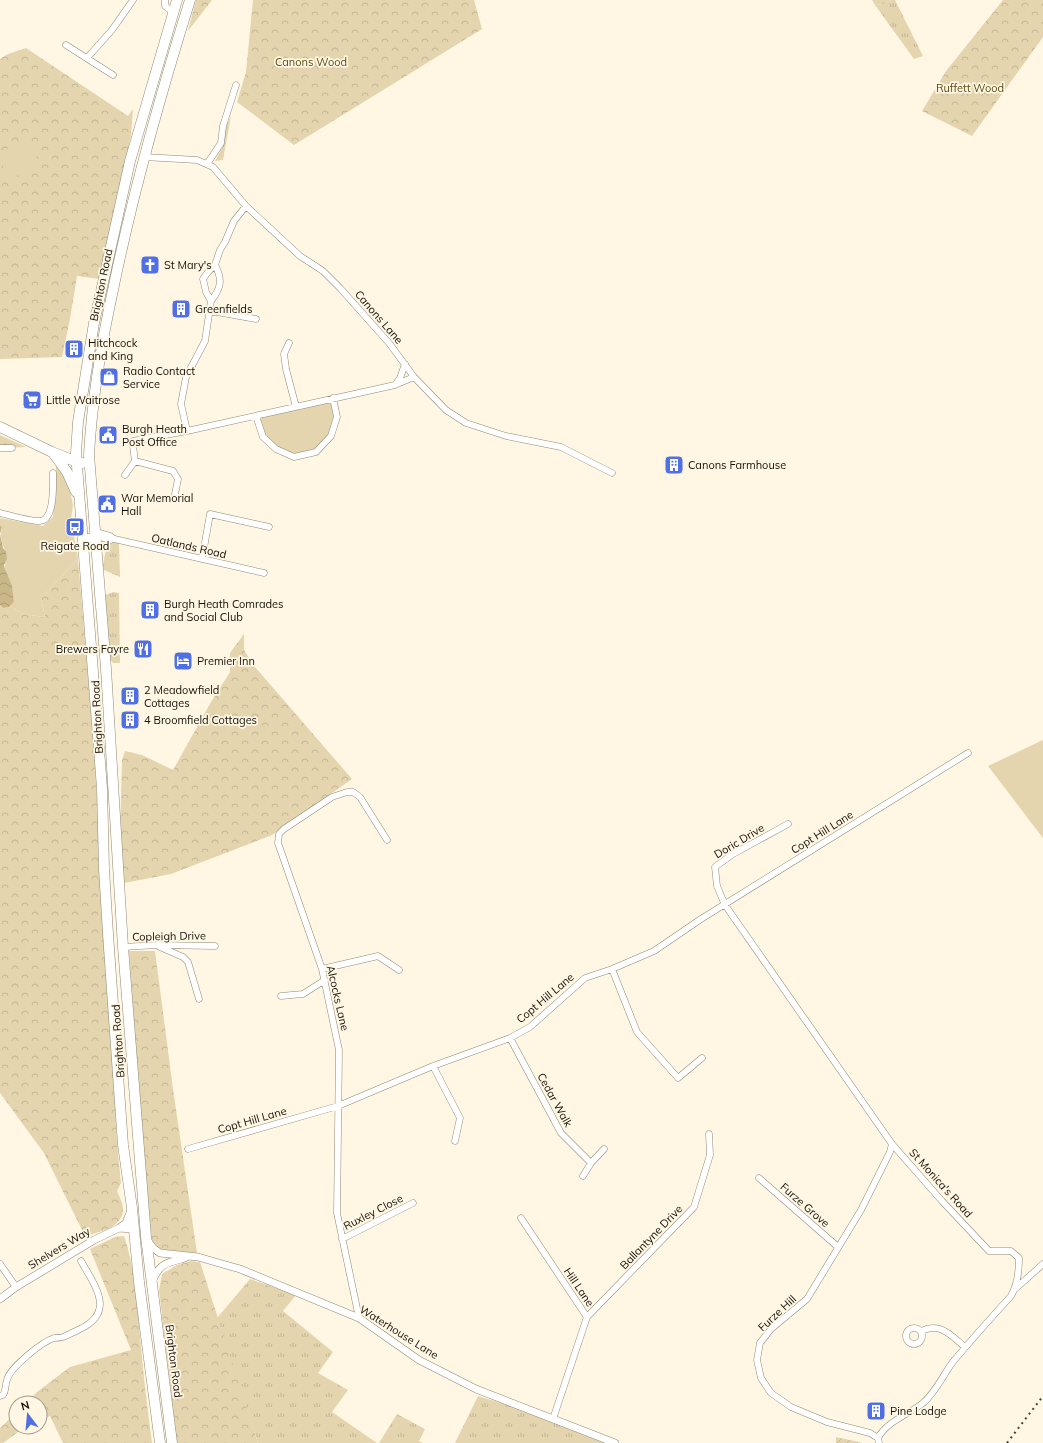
<svg xmlns="http://www.w3.org/2000/svg" width="1043" height="1443" viewBox="0 0 1043 1443" font-family="Mulish,sans-serif">
<style>
.grass{fill:url(#grass-tufts)}
.forest{fill:url(#forest-crowns)}
.park{fill:#e4d5af}
.garden{fill:url(#garden-furrows)}
.water{fill:url(#water-waves)}
.lines{fill:none;stroke-linecap:round;stroke-linejoin:round}
.minor-casing{stroke:#8f8876;stroke-width:7}
.tertiary-casing{stroke:#8f8876;stroke-width:8}
.trunk-casing{stroke:#8f8876;stroke-width:11}
.minor{stroke:#fff;stroke-width:6}
.tertiary{stroke:#fff;stroke-width:7}
.trunk{stroke:#fff;stroke-width:10}
.rail{stroke:#444036;stroke-width:2;stroke-dasharray:2 4;stroke-linecap:butt}
.labels{text-anchor:middle;stroke-width:3.5;stroke-linejoin:round;paint-order:stroke}
.park-label{font-size:11px;fill:#5e4b13;stroke:#fff7e3}
.poi-label{font-size:11px;fill:#14110a;stroke:#fff7e3;text-anchor:start}
.street-label{font-size:11px;fill:#14110a;stroke:#fff7e3}
</style>
<defs>
<pattern id="grass-tufts" width="24" height="20" patternUnits="userSpaceOnUse"><rect width="24" height="20" fill="#e4d5af"/><path d="M3 7l-1-3M5 7V3M7 7l1-3M15 17l-1-3M17 17v-4M19 17l1-3" fill="none" stroke="#c3b695"/></pattern>
<pattern id="forest-crowns" width="20" height="18" patternUnits="userSpaceOnUse"><rect width="20" height="18" fill="#e4d5af"/><path d="M2 6a3 3 0 1 1 6 0M12 15a3 3 0 1 1 6 0" fill="none" stroke="#c3b695"/></pattern>
<pattern id="garden-furrows" width="10" height="10" patternUnits="userSpaceOnUse"><rect width="10" height="10" fill="#e4d5af"/><path d="M-1 1l2-2M0 10L10 0M9 11l2-2" fill="none" stroke="#c3b695"/></pattern>
<pattern id="water-waves" width="16" height="10" patternUnits="userSpaceOnUse"><rect width="16" height="10" fill="#c9b788"/><path d="M0 5q4-4 8 0t8 0" fill="none" stroke="#ac9c74"/></pattern>
</defs>
<rect width="100%" height="100%" fill="#fff7e3"/>
<path class="grass" d="M891,0h4l28,56 -9,3 -39,-54 8,-1z
M231,116l-8,44 -8,1 9,-17 1,-15z
M0,435l26,12 -26,1z
M110,542l9,1 1,34 -16,-7 -1,-6 4,-20z
M113,592l6,1 1,70h-7l-5,-6 -5,-61z
M250,1279l46,16 -13,16 50,41 -15,21 30,17 -16,22 45,31h-119l-41,-125z
M478,1396l75,23 62,24h-160z
M397,1414l28,15 -6,12 4,2h-44z"/>
<path class="forest" d="M196,0h16l-24,31z
M253,0h221l8,29 -188,116 -57,-43 9,-30z
M872,0h19l-8,4 -8,1z
M1003,0h40v37l-71,99 -50,-25 24,-40z
M26,48l102,68 5,-7 -2,26 -32,144 -22,-3 -7,43 -8,38 -62,2v-300l8,-5z
M78,559l16,188 23,396 4,40 -4,8c2,5 6,12 6,18 0,19 -24,23 -38,27l-41,-83 -44,-60v-488l3,3 6,-1 19,8 17,2 -4,-19z
M244,634v16l11,17 97,112 -80,56 -101,39 -47,9 -4,-48 2,-75 3,-9 17,4 31,15 38,-68 19,-30v-19z
M129,951h26l18,138 24,164 -27,-1 -11,-4 -7,-7 -6,-59 -8,-91z
M124,1236c11,32 13,67 16,100 3,36 7,71 12,107h-89l-13,-27 -10,4v-17h-14l11,-11 33,-25 61,-17 -41,-101 25,-12z
M191,1261l9,1 58,181h-81l-18,-153 3,-16 15,-9z
M16,1413v14h9l-22,16h-3v-15z"/>
<path class="park" d="M14,142l20,1 5,24 -33,13 -5,-25z
M333,398l4,19 -6,19 -15,16 -22,5 -31,-20 -7,-21z
M56,464l11,14 6,27 -2,14 7,40 -37,39 4,19 -17,-2 -19,-8 5,-5 -2,-17 -7,-16 1,-18c-5,-6 -6,-17 -4,-24l-2,-2v-7l43,8 10,-9 3,-35z
M1043,740v98l-55,-72z"/>
<path class="garden" d="M836,1437l27,6h-27z"/>
<path class="water" d="M0,525l2,2 -2,7 3,14 3,3 1,8 -3,6 1,4 7,16 2,17 -5,5 -6,1 -3,-3z"/>
<g class="lines">
<g class="minor-casing">
<path id="minor" d="M165,0v6l8,6
M66,45l47,30
M87,58l25,-28 21,-30
M144,157l53,3 16,7 33,39 54,50 23,15 17,17 49,55 25,34 32,33 20,13 40,13 55,11 51,26
M207,164l14,-21 2,-17 13,-41
M211,301c10,-13 12,-21 4,-36l5,-15 5,-8 9,-21 12,-15
M210,312h7l39,7
M289,343l-5,11 2,15 10,38
M397,384l17,-7
M256,416l7,21 13,12 18,8 22,-5 15,-16 6,-19 -4,-19
M187,431l-6,-27 5,-27 19,-36 6,-40 -5,-9 -3,-13 5,-7 7,-7
M0,448h12
M125,475l10,-14
M175,494l3,-15 -5,-8 -38,-10 -2,-15v-5l54,-10 208,-46 5,-7 5,-14
M0,513c8,2 33,9 40,8 15,-1 13,-36 13,-48
M110,538l154,35
M202,559l8,-45 59,13
M788,824l-55,30 -18,13 2,19 8,19 167,239 50,57 47,50h22l8,7c0,13 -1,26 -8,38 -20,22 -40,44 -59,67 -10,14 -16,29 -29,40 -15,12 -36,18 -45,35
M123,947l34,-2 58,1
M160,947l23,10 5,5 11,37
M322,969l56,-13 21,14
M612,969l25,63 41,46 24,-20
M281,996l22,-2 22,-14
M510,1038l51,95 30,30
M433,1066l27,52 -5,23
M188,1149l150,-43 95,-40 77,-28 20,-11 55,-49 27,-9 42,-18 47,-32 267,-166
M583,1176l8,-13 13,-14
M759,1178l79,69
M521,1218l66,99 -34,102
M342,1239l71,-36
M0,1264l16,23
M1015,1289l28,-25
M587,1317l107,-110 16,-52 -1,-21
M359,1318l-22,-105 2,-163 -17,-81 -44,-126 1,-9 5,-5 48,-32 15,-5h6l7,5 27,43
M906 1336a8 8 0 1 1 16 0a8 8 0 1 1-16 0Z
M921,1331c20,-9 29,4 44,16
M0,1396l3,-1c3,-4 2,-10 4,-15 2,-9 14,-19 21,-25 7,-6 17,-14 26,-17 3,0 6,0 9,-1 5,-2 11,-5 17,-8 36,-17 15,-43 1,-68
M879,1443l-1,-5 -8,-5 -43,-11 -36,-15 -20,-14 -10,-15 -4,-18 3,-17 11,-14 36,-30 54,-89 29,-58 2,-8"/>
</g>
<g class="tertiary-casing">
<path id="tertiary" d="M119,1228l7,-5 5,-13
M148,1241l5,7 7,5 38,4 42,12 119,49 60,42 57,29 139,54
M152,1282c7,-19 15,-19 33,-24
M0,1299l16,-12 78,-47 25,-12 14,1"/>
</g>
<g class="trunk-casing">
<path id="trunk" d="M0,427l52,25 25,10 5,1
M54,454l13,18 9,20
M89,539l11,-4 10,3
M160,1443l-21,-161 -7,-74 -9,-63 -15,-211 -4,-65 -2,-81 -26,-335 2,-31 16,-99 36,-162 47,-161
M172,1443l-26,-206 -23,-290 -17,-278 -17,-214c3,-56 12,-110 24,-165 20,-98 47,-194 77,-290"/>
</g>
<use href="#minor" class="minor"/>
<use href="#tertiary" class="tertiary"/>
<use href="#trunk" class="trunk"/>
<path class="rail" d="M1007,1443l36,-47"/>
</g>
<defs>
<g id="church-square" transform="scale(1)"><rect x="-9" y="-9" width="18" height="18" rx="4" fill="#516fe4" stroke="#fff7e3"/><path d="M-1.2-6h2.4v3.5h3.3v2.4h-3.3V6h-2.4V-.1h-3.3v-2.4h3.3Z" fill="#fff"/></g>
<g id="building-square" transform="scale(1)"><rect x="-9" y="-9" width="18" height="18" rx="4" fill="#516fe4" stroke="#fff7e3"/><path d="M-4-6H4V6H1V3H-1V6H-4ZM-2.5-4.3h1.7v1.8h-1.7ZM.8-4.3h1.7v1.8H.8ZM-2.5-1h1.7V.8h-1.7ZM.8-1h1.7V.8H.8Z" fill="#fff"/></g>
<g id="shop-square" transform="scale(1)"><rect x="-9" y="-9" width="18" height="18" rx="4" fill="#516fe4" stroke="#fff7e3"/><path d="M-5-2.5h2.3a2.7 3.5 0 0 1 5.4 0H5L5.5 6h-11ZM-1.5-2.5h3a1.5 2.3 0 0 0-3 0Z" fill="#fff"/></g>
<g id="supermarket-square" transform="scale(1)"><rect x="-9" y="-9" width="18" height="18" rx="4" fill="#516fe4" stroke="#fff7e3"/><path d="M-6-5.5h2.5l.6 2H6L4.5 2H-2.5L-4.4-4H-6ZM-1.5 3.2a1.3 1.3 0 1 0 .1 0ZM3 3.2a1.3 1.3 0 1 0 .1 0Z" fill="#fff"/></g>
<g id="civic-square" transform="scale(1)"><rect x="-9" y="-9" width="18" height="18" rx="4" fill="#516fe4" stroke="#fff7e3"/><path d="M-.6-6.5H3V-4.5H.6V-3L4-1V1h2V6H-6V1h2V-1L-.6-3ZM-1.2 2.5V6h2.4V2.5Z" fill="#fff"/></g>
<g id="bus-square" transform="scale(1)"><rect x="-9" y="-9" width="18" height="18" rx="4" fill="#516fe4" stroke="#fff7e3"/><path d="M-5-6H5V4H4V6H2V4H-2V6H-4V4H-5ZM-3.5-4V0h7V-4ZM-3.5 1.2v1.5H-2V1.2ZM2 1.2v1.5H3.5V1.2Z" fill="#fff"/></g>
<g id="restaurant-square" transform="scale(1)"><rect x="-9" y="-9" width="18" height="18" rx="4" fill="#516fe4" stroke="#fff7e3"/><path d="M-5-6h1v4h1v-4h1v4h1v-4h1v5L-1.5 .5V6h-2V.5L-5-1ZM5-6V6H3V1.5H1.5Q1.5-4 5-6Z" fill="#fff"/></g>
<g id="hotel-square" transform="scale(1)"><rect x="-9" y="-9" width="18" height="18" rx="4" fill="#516fe4" stroke="#fff7e3"/><path d="M-6-4.5h1.5V1H6V5H4.5V3h-9V5H-6ZM-4 0a1.8 1.8 0 1 1 3.6 0ZM.5 0V-2.5h3Q6-2.5 6 0Z" fill="#fff"/></g>
</defs>
<g fill-rule="evenodd">
<use href="#church-square" x="150" y="265"/>
<use href="#building-square" x="181" y="309"/>
<use href="#building-square" x="74" y="349"/>
<use href="#shop-square" x="109" y="377"/>
<use href="#supermarket-square" x="32" y="400"/>
<use href="#civic-square" x="108" y="435"/>
<use href="#building-square" x="674" y="465"/>
<use href="#civic-square" x="107" y="504"/>
<use href="#bus-square" x="75" y="527"/>
<use href="#building-square" x="150" y="610"/>
<use href="#restaurant-square" x="143" y="649"/>
<use href="#hotel-square" x="183" y="661"/>
<use href="#building-square" x="130" y="696"/>
<use href="#building-square" x="130" y="720"/>
<use href="#building-square" x="876" y="1411"/>
</g>
<g class="labels">
<g class="park-label">
<text x="311" y="66">Canons Wood</text>
<text x="970" y="92">Ruffett Wood</text>
</g>
<g class="poi-label">
<text x="164" y="269">St Mary's</text>
<text x="195" y="313">Greenfields</text>
<text x="88" y="347">Hitchcock<tspan x="88" dy="13">and King</tspan></text>
<text x="123" y="375">Radio Contact<tspan x="123" dy="13">Service</tspan></text>
<text x="46" y="404">Little Waitrose</text>
<text x="122" y="433">Burgh Heath<tspan x="122" dy="13">Post Office</tspan></text>
<text x="688" y="469">Canons Farmhouse</text>
<text x="121" y="502">War Memorial<tspan x="121" dy="13">Hall</tspan></text>
<text x="75" y="550" text-anchor="middle">Reigate Road</text>
<text x="164" y="608">Burgh Heath Comrades<tspan x="164" dy="13">and Social Club</tspan></text>
<text x="129" y="653" text-anchor="end">Brewers Fayre</text>
<text x="197" y="665">Premier Inn</text>
<text x="144" y="694">2 Meadowfield<tspan x="144" dy="13">Cottages</tspan></text>
<text x="144" y="724">4 Broomfield Cottages</text>
<text x="890" y="1415">Pine Lodge</text>
</g>
<g class="street-label">
<text transform="translate(101 285) rotate(-78)" y="4">Brighton Road</text>
<text transform="translate(379 317) rotate(49)" y="4">Canons Lane</text>
<text transform="translate(189 546) rotate(13)" y="4">Oatlands Road</text>
<text transform="translate(97 717) rotate(-93)" y="4">Brighton Road</text>
<text transform="translate(822 832) rotate(-32)" y="4">Copt Hill Lane</text>
<text transform="translate(739 841) rotate(-31)" y="4">Doric Drive</text>
<text transform="translate(169 936) rotate(-1)" y="4">Copleigh Drive</text>
<text transform="translate(338 998) rotate(77)" y="4">Alcocks Lane</text>
<text transform="translate(545 998) rotate(-40)" y="4">Copt Hill Lane</text>
<text transform="translate(118 1041) rotate(-94)" y="4">Brighton Road</text>
<text transform="translate(555 1100) rotate(61)" y="4">Cedar Walk</text>
<text transform="translate(252 1120) rotate(-16)" y="4">Copt Hill Lane</text>
<text transform="translate(941 1183) rotate(48)" y="4">St Monica's Road</text>
<text transform="translate(805 1205) rotate(41)" y="4">Furze Grove</text>
<text transform="translate(373 1212) rotate(-27)" y="4">Ruxley Close</text>
<text transform="translate(651 1237) rotate(-46)" y="4">Ballantyne Drive</text>
<text transform="translate(59 1248) rotate(-31)" y="4">Shelvers Way</text>
<text transform="translate(579 1287) rotate(56)" y="4">Hill Lane</text>
<text transform="translate(777 1313) rotate(-43)" y="4">Furze Hill</text>
<text transform="translate(399 1332) rotate(32)" y="4">Waterhouse Lane</text>
<text transform="translate(174 1361) rotate(83)" y="4">Brighton Road</text>
</g>
</g>
<g transform="translate(28 1415) rotate(344)"><circle r="19" fill="#fff7e3" stroke="#a19b8c"/>
<path d="M0-3L7 15L0 10L-7 15Z" fill="#516fe4"/>
<text y="-6" font-size="11" font-weight="bold" text-anchor="middle" fill="#14110a">N</text>
</g>
</svg>
